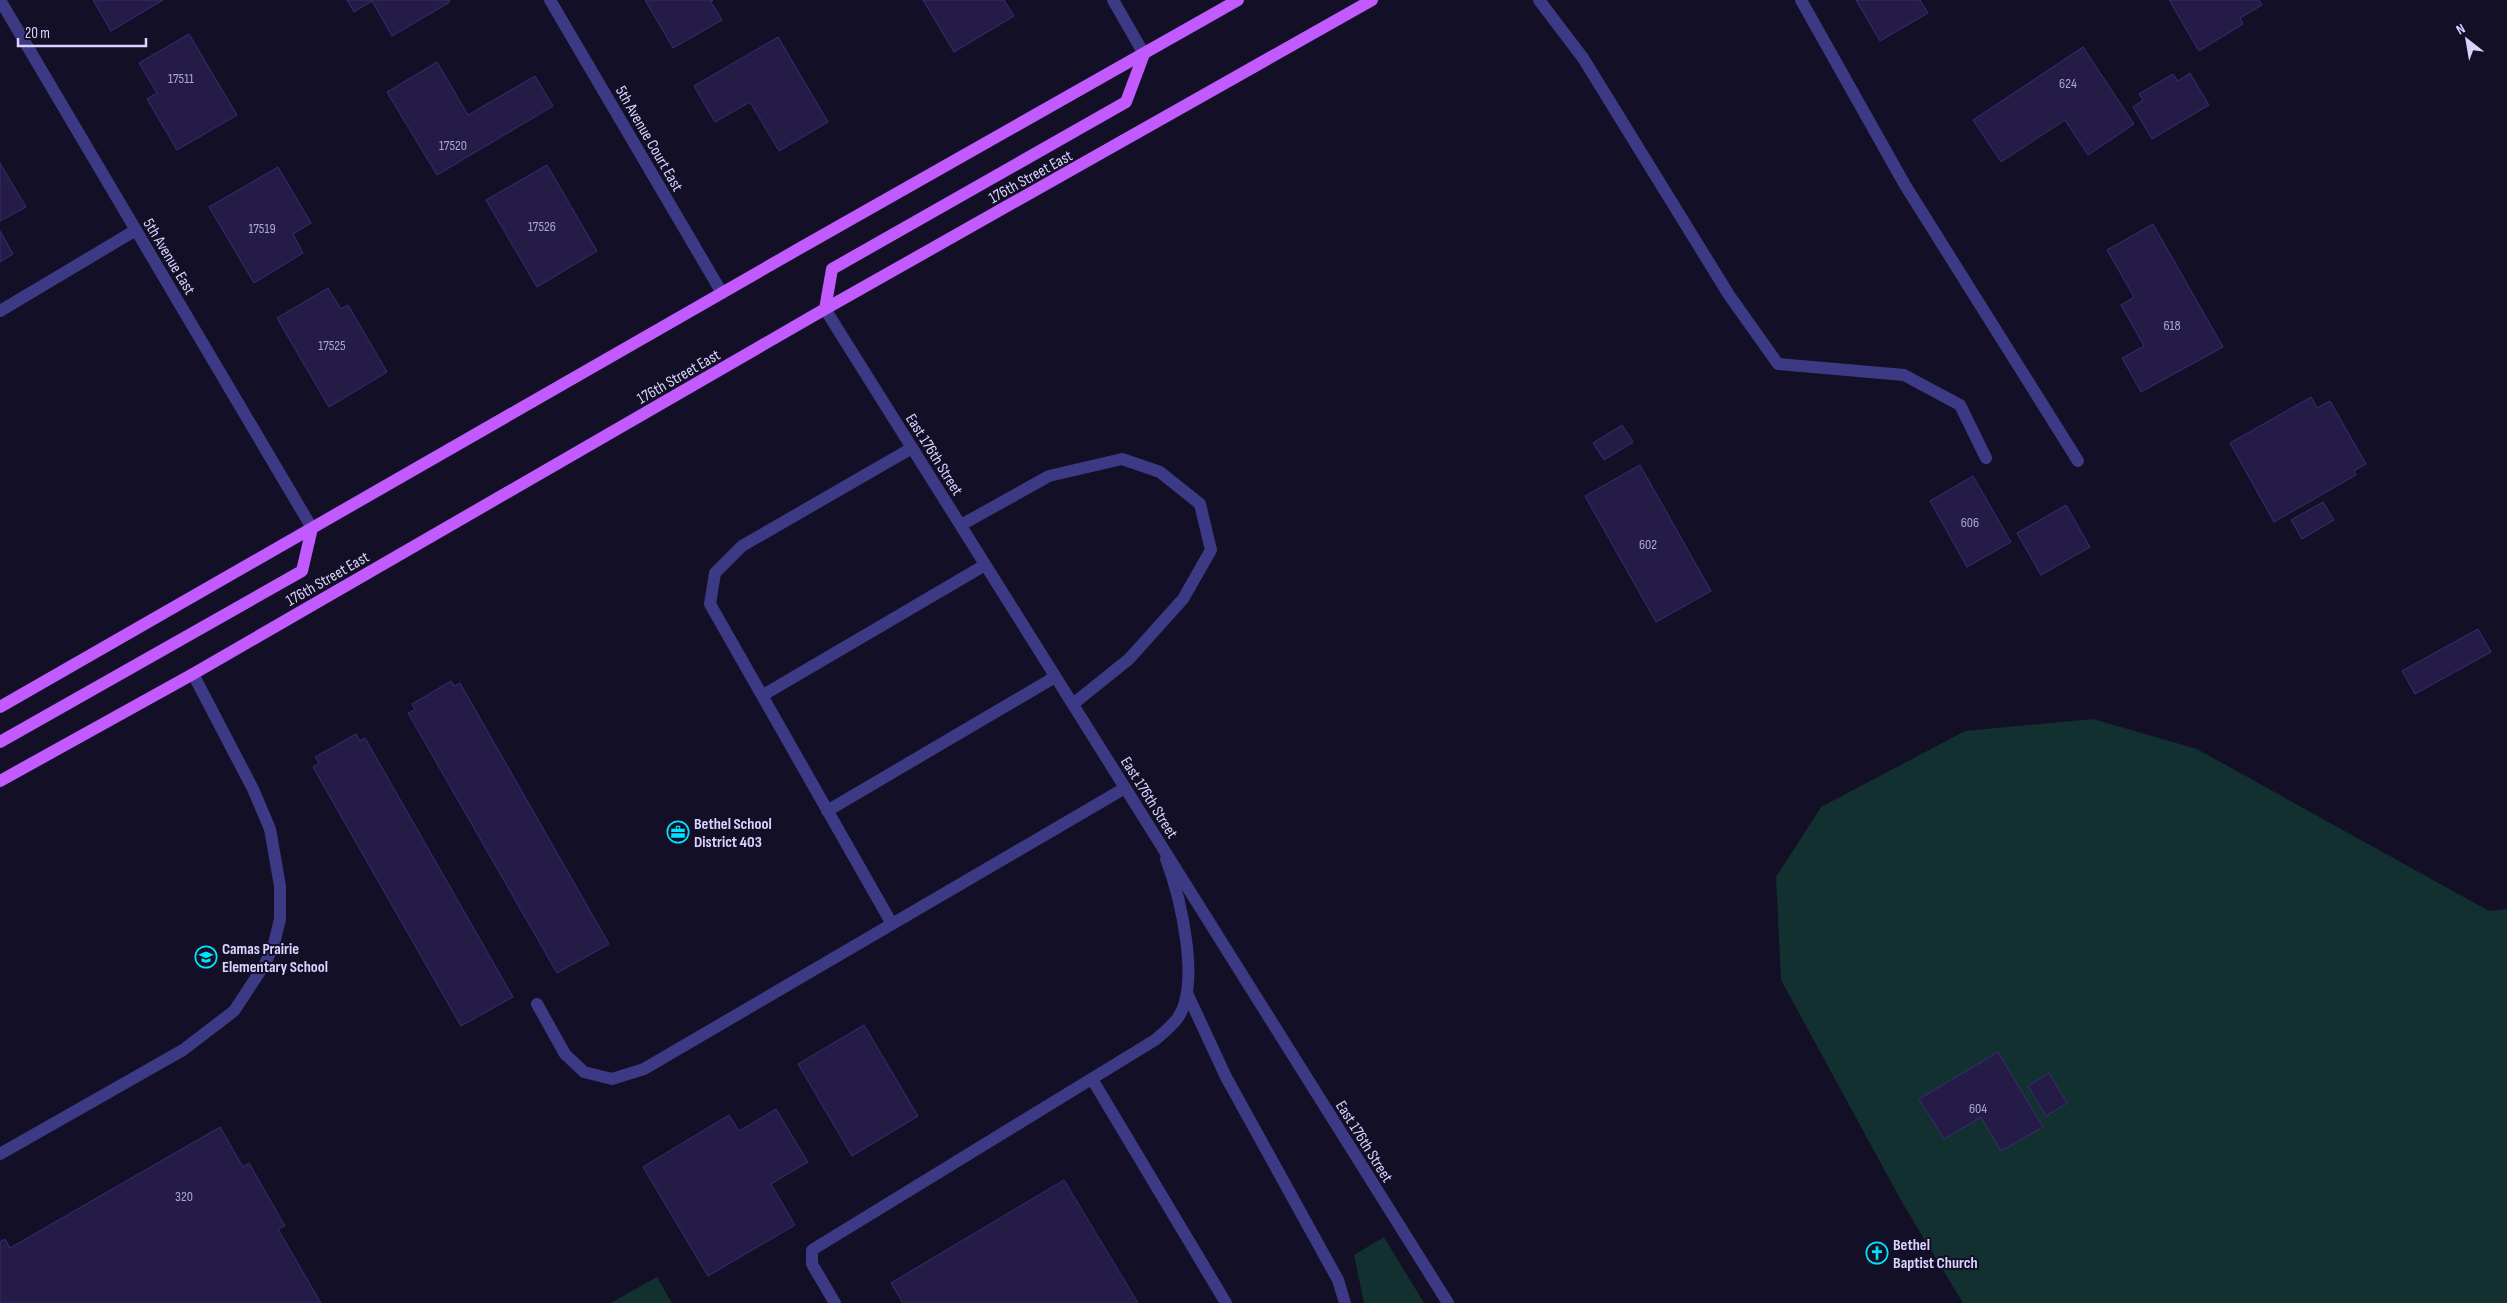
<svg xmlns="http://www.w3.org/2000/svg" width="2507" height="1303" viewBox="0 0 2507 1303" font-family="'Sofia Sans Condensed',sans-serif">
<style>
.green{fill:#12302f}
.building{fill:#241b47;stroke:#3b2d73}
.lines{fill:none;stroke-linecap:round;stroke-linejoin:round}
.service{stroke:#3d3a85;stroke-width:12}
.minor{stroke:#3d3a85;stroke-width:12}
.primary{stroke:#c25bff;stroke-width:12}
.labels{text-anchor:middle;stroke-width:4;stroke-linejoin:round;paint-order:stroke}
.number-label{font-size:14px;fill:#aca6d1}
.street-label{font-size:16px;fill:#d9d4ff;stroke:#130f26}
.poi-label{font-size:16px;font-weight:bold;fill:#d9d4ff;stroke:#130f26;text-anchor:start}
</style>
<rect width="100%" height="100%" fill="#130f26"/>
<path class="green" d="M2093,719l104,30 292,162 18,-2v394h-544l-60,-99 -122,-224 -5,-103 45,-70 144,-76z
M1384,1237l40,66h-60l-10,-48z
M657,1277l15,26h-61l3,-2z"/>
<path class="building" d="M93,0h70l-52,31z
M347,0h102l1,2 -58,34 -20,-35 -18,11z
M645,0h68l-2,2 11,18 -49,28z
M923,0h81l10,16 -60,36z
M1856,0h64l8,13 -48,28z
M2169,0h90l3,5 -22,13 3,6 -44,27z
M189,34l48,81 -60,35 -30,-51 10,-6 -18,-30z
M778,37l50,85 -49,29 -29,-49 -35,20 -21,-36z
M2083,47l51,77 -46,31 -23,-35 -64,42 -28,-42z
M437,62l31,53 67,-39 18,30 -116,69 -50,-83z
M2190,73l19,32 -57,34 -19,-32 10,-7 -4,-6 34,-20 5,7z
M0,163l26,44 -26,14z
M547,165l50,86 -60,36 -51,-87z
M278,167l33,56 -18,11 10,19 -49,30 -45,-76z
M2153,224l70,123 -82,45 -19,-34 22,-12 -23,-41 13,-8 -27,-47z
M0,231l13,23 -13,8z
M328,288l13,21 7,-4 39,67 -58,35 -52,-89z
M2311,397l6,11 13,-7 36,63 -12,7 2,4 -82,47 -44,-79z
M1622,425l11,17 -29,18 -11,-17z
M1640,465l71,126 -55,31 -71,-126z
M1973,476l38,66 -44,25 -37,-66z
M2323,502l11,18 -32,19 -11,-19z
M2066,505l24,42 -49,28 -24,-42z
M2478,629l13,23 -76,42 -13,-23z
M451,681l3,5 6,-3 149,261 -52,29 -149,-260 7,-3 -3,-6z
M356,734l4,7 5,-3 148,259 -52,29 -148,-259 6,-4 -4,-6z
M864,1025l54,91 -66,40 -54,-92z
M1998,1052l45,75 -42,24 -20,-34 -37,22 -25,-40z
M2049,1073l18,30 -21,13 -18,-30z
M776,1109l32,53 -37,22 24,41 -87,51 -65,-109 86,-52 10,16z
M220,1127l23,40 6,-4 36,63 -7,3 43,74h-321v-61l5,-3 5,9z
M1064,1180l74,123h-235l-12,-20z"/>
<g class="lines">
<path class="service" d="M1539,0l44,58 146,237 49,69 126,11 56,30 26,53
M1801,0l104,185 173,276
M0,311l136,-81
M961,525l88,-49 73,-17 38,13 40,32 11,46 -28,49 -54,60 -56,45
M763,695l222,-130
M827,811l228,-134
M892,924l-182,-320 5,-31 27,-27 170,-98
M1187,993l39,84 112,203 7,23
M537,1004l28,50 19,18 28,7 32,-10 481,-281
M1092,1079l134,224
M0,1154l183,-104 51,-39 31,-47 9,-20 6,-25v-33l-10,-57 -17,-40 -60,-115
M835,1303l-23,-39v-14l343,-210c7,-6 16,-13 22,-21 25,-34 3,-123 -11,-160"/>
<path class="minor" d="M0,0l312,528
M550,0l172,293
M1113,0l31,54
M825,309l623,994"/>
<path class="primary" d="M825,309l7,-40 294,-167 18,-48
M0,707l802,-460 436,-247
M0,742l302,-171 10,-43
M0,781l193,-107 632,-365 547,-309"/>
</g>
<defs>
<g id="office-ring" transform="scale(1.125)"><circle r="9.5" fill="#130f26" stroke="#00e5ff" stroke-width="1.5"/><path d="M-6-3h4V-5.5h4V-3h4V5H-6ZM-1-4.5V-3h2v-1.5ZM-6 0V1H6V0Z" fill="#00e5ff"/></g>
<g id="school-ring" transform="scale(1.125)"><circle r="9.5" fill="#130f26" stroke="#00e5ff" stroke-width="1.5"/><path d="M0-5L7-2L0 1L-7-2ZM-4 1L0 2.5L4 1V4Q0 6-4 4Z" fill="#00e5ff"/></g>
<g id="church-ring" transform="scale(1.125)"><circle r="9.5" fill="#130f26" stroke="#00e5ff" stroke-width="1.5"/><path d="M-1.2-6h2.4v3.5h3.3v2.4h-3.3V6h-2.4V-.1h-3.3v-2.4h3.3Z" fill="#00e5ff"/></g>
</defs>
<g fill-rule="evenodd">
<use href="#office-ring" x="678" y="832"/>
<use href="#school-ring" x="206" y="957"/>
<use href="#church-ring" x="1877" y="1253"/>
</g>
<g class="labels">
<g class="number-label">
<text x="181" y="83">17511</text>
<text x="2068" y="88">624</text>
<text x="453" y="150">17520</text>
<text x="542" y="231">17526</text>
<text x="262" y="233">17519</text>
<text x="2172" y="330">618</text>
<text x="332" y="350">17525</text>
<text x="1970" y="527">606</text>
<text x="1648" y="549">602</text>
<text x="1978" y="1113">604</text>
<text x="184" y="1201">320</text>
</g>
<g class="street-label">
<text transform="translate(650 138) rotate(60)" y="6">5th Avenue Court East</text>
<text transform="translate(1030 176) rotate(-29)" y="6">176th Street East</text>
<text transform="translate(170 256) rotate(59)" y="6">5th Avenue East</text>
<text transform="translate(678 376) rotate(-30)" y="6">176th Street East</text>
<text transform="translate(935 454) rotate(58)" y="6">East 176th Street</text>
<text transform="translate(327 578) rotate(-30)" y="6">176th Street East</text>
<text transform="translate(1150 797) rotate(58)" y="6">East 176th Street</text>
<text transform="translate(1365 1141) rotate(58)" y="6">East 176th Street</text>
</g>
<g class="poi-label">
<text x="694" y="829">Bethel School<tspan x="694" dy="18">District 403</tspan></text>
<text x="222" y="954">Camas Prairie<tspan x="222" dy="18">Elementary School</tspan></text>
<text x="1893" y="1250">Bethel<tspan x="1893" dy="18">Baptist Church</tspan></text>
</g>
</g>
<g transform="translate(2467 40) rotate(329)" stroke="#130f26" stroke-width="4" paint-order="stroke">
<path d="M0-4L9 19L0 12L-9 19Z" fill="#d9d4ff"/>
<text y="-8" font-size="14" font-weight="bold" text-anchor="middle" fill="#d9d4ff">N</text>
</g>
<path d="M18 38v8h128v-8" fill="none" stroke="#d9d4ff" stroke-width="2.5"/>
<text x="25" y="38" font-size="15" fill="#d9d4ff" stroke="#130f26" stroke-width="4" paint-order="stroke">20 m</text>
</svg>
